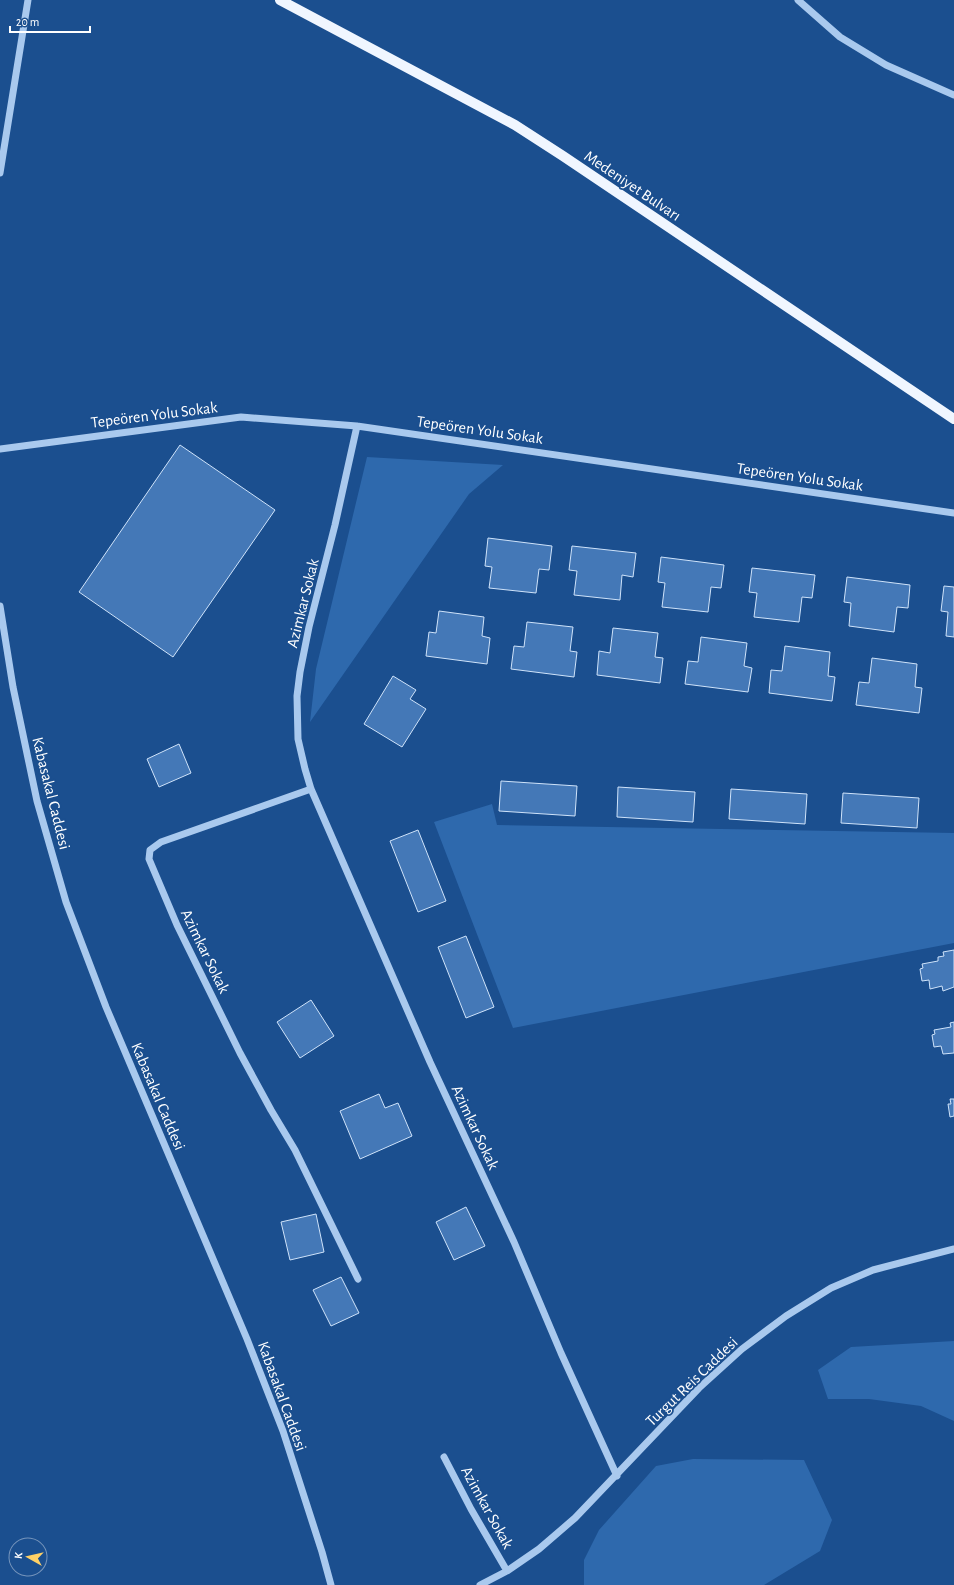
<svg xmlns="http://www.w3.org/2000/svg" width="954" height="1585" viewBox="0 0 954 1585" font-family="'Alegreya Sans',sans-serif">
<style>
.green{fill:#2e69ad}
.building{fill:#4478b7;stroke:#cfe3fa}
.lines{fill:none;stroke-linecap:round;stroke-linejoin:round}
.minor{stroke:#a9c9ee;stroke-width:7}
.major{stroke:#f0f6ff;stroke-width:10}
.labels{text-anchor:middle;stroke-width:3.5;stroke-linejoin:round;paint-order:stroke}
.street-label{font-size:16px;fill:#fff;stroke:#1b4f8f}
</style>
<rect width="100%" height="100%" fill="#1b4f8f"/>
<path class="green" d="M367,457l136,8 -34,29 -159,228 6,-53z
M492,804l5,21 457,8v110l-441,85 -79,-206z
M954,1341v80l-33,-15 -52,-7h-41l-10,-29 33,-23z
M693,1459l111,1 28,60 -12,31 -56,34h-180v-25l15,-30 57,-64z"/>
<path class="building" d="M180,445l95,65 -102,147 -94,-65z
M488,538l64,8 -3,24 -10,-1 -3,24 -47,-5 3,-21 -7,-1z
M572,546l64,7 -3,24 -11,-2 -2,25 -46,-5 3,-24 -8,-1z
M661,557l63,8 -3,23 -10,-1 -3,25 -46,-5 3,-24 -7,-1z
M752,568l63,7 -3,23 -10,-1 -3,25 -45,-5 3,-24 -8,-1z
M847,577l63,8 -2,23 -11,-1 -3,25 -45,-6 2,-23 -7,-1z
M944,586l10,1v50l-8,-1 2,-24 -7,-1z
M439,611l45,6 -2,19 8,2 -3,26 -61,-8 3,-24 7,1z
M527,622l46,5 -3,24 7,1 -3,25 -63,-8 3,-23 10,1z
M613,628l45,5 -3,24 8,1 -3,25 -63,-8 2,-24 11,2z
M701,637l46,6 -3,23 8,2 -4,24 -63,-8 3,-23 10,1z
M785,646l45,6 -2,24 7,1 -3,24 -63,-8 2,-23 11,1z
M872,658l45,6 -2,23 7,1 -3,25 -63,-8 3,-23 10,1z
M393,676l23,14 -6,9 16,10 -24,38 -38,-23z
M179,744l12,29 -32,14 -12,-28z
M501,781l76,5 -2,30 -76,-5z
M618,787l77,5 -2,30 -76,-5z
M731,789l76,5 -2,30 -76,-5z
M843,793l76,5 -2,30 -76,-5z
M418,830l28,71 -28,11 -28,-71z
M466,936l28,71 -28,11 -28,-71z
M954,950v37l-11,4 -1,-5 -12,3 -1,-9 -7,1 -2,-12 3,-1 -1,-4 16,-3v-4l6,-1 -1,-4z
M311,1000l23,36 -34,22 -23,-36z
M954,1022v31l-11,1 -2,-8 -7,1 -2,-12 3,-1 -1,-4 17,-3 -1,-4z
M379,1094l6,14 13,-5 14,33 -52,23 -20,-48z
M950,1099h4v17l-4,1 -2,-13h3z
M466,1207l19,39 -31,14 -18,-38z
M316,1214l8,38 -34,8 -9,-38z
M341,1277l18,36 -28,13 -18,-36z"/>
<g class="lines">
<path class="minor" d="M798,0l42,37 46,28 68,30
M0,173l28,-173
M357,426l-22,99 -26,102 -9,45 -3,24 1,43 7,30 6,20 119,273 84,180 47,111 56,123
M0,449l241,-32 116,9 597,87
M0,606l13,81 24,114 29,101 40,105 141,332 36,92 39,121 9,33
M311,789l-150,53 -11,8 -1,9 28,66 63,128 31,57 24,40 63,129
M444,1457l27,52 36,62
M480,1585l27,-14 32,-22 36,-31 124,-130 43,-39 44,-33 45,-28 42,-18 81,-21"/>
<path class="major" d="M280,0l235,125 48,31 391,263"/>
</g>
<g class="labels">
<g class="street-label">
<text transform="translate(633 185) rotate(34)" y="6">Medeniyet Bulvarı</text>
<text transform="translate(154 414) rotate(-7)" y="6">Tepeören Yolu Sokak</text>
<text transform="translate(480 429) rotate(8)" y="6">Tepeören Yolu Sokak</text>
<text transform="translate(800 476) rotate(8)" y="6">Tepeören Yolu Sokak</text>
<text transform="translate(302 603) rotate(-76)" y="6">Azimkar Sokak</text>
<text transform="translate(52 793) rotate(76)" y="6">Kabasakal Caddesi</text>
<text transform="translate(206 951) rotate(64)" y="6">Azimkar Sokak</text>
<text transform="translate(159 1096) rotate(67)" y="6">Kabasakal Caddesi</text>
<text transform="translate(476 1127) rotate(65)" y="6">Azimkar Sokak</text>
<text transform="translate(691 1381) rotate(-44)" y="6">Turgut Reis Caddesi</text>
<text transform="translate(283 1396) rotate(70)" y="6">Kabasakal Caddesi</text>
<text transform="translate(488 1507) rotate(61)" y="6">Azimkar Sokak</text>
</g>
</g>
<g transform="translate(28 1557) rotate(278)"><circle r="19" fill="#1b4f8f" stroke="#7695bc"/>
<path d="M0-3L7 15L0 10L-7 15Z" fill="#ffd166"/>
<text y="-6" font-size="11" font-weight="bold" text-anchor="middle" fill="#ffffff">K</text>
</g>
<path d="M10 26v6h80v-6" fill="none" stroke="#ffffff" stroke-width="2"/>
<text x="16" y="26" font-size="12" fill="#ffffff" stroke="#1b4f8f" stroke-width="3" paint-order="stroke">20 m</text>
</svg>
